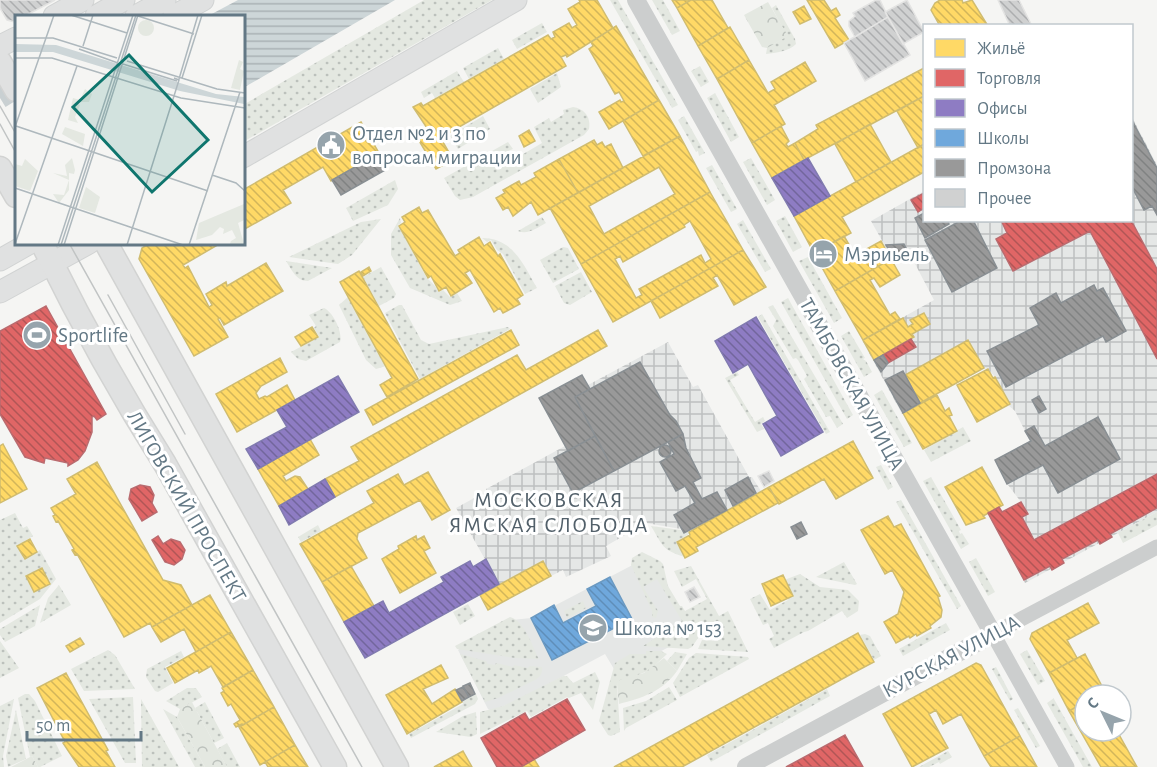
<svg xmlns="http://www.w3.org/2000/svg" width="1157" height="767" viewBox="0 0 1157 767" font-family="'Alegreya Sans',sans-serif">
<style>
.built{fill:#e5e7e6}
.industrial{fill:url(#industrial-grid)}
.grass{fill:url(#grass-dots)}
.park{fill:url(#park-crowns)}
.water{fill:url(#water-rules)}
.pier{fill:#f5f5f3}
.homes{fill:url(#homes-back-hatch);stroke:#d0bc6f;stroke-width:1.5;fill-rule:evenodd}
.shops{fill:url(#shops-back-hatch);stroke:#ba6b6f;stroke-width:1.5}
.offices{fill:url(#offices-back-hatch);stroke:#817bb0;stroke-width:1.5}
.schools{fill:url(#schools-back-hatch);stroke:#6b9ac2;stroke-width:1.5}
.industry{fill:url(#industry-back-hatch);stroke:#898f93;stroke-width:1.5}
.building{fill:url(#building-back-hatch);stroke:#e4e4e3;stroke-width:1.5}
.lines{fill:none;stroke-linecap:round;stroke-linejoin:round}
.secondary-tunnel{stroke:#c9d0d2;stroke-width:21;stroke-dasharray:21 10;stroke-linecap:butt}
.secondary-casing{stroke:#d1d3d3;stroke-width:23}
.primary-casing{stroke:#d2d3d2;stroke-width:25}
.minor{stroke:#cccece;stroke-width:15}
.tertiary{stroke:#cccece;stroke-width:18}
.secondary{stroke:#e0e1e1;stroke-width:21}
.primary{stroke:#e0e1e1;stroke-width:22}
.tram{stroke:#c1c4c4;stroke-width:1.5}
.labels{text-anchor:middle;stroke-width:6;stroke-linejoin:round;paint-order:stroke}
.poi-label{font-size:21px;fill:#637885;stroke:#fff;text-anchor:start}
.street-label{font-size:21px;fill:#637885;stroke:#fff}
.neighbourhood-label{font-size:22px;letter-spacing:1.5px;fill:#52606a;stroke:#fff}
.inset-road{fill:none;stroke:#aeb8bd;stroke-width:1.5}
.view{fill:#0f766e;fill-opacity:0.15;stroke:#0f766e;stroke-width:3}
.inset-edge{fill:none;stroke:#637885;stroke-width:3}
</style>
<defs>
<pattern id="industrial-grid" width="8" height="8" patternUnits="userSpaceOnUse" patternTransform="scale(1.5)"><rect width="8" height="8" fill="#e5e7e6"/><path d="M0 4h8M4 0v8" fill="none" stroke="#bdc0c0"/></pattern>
<pattern id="grass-dots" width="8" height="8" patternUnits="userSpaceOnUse" patternTransform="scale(1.5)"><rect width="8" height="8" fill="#e4e8e1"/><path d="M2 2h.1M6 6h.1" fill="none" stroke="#bcc1bc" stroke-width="1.8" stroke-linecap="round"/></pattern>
<pattern id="park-crowns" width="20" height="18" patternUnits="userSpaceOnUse" patternTransform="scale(1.5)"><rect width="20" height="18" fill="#e4e8e1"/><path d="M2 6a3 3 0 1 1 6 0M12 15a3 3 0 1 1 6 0" fill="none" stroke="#bcc1bc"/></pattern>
<pattern id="water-rules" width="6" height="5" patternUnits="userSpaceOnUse" patternTransform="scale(1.5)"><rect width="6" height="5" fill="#cdd6d8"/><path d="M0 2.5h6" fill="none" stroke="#aab2b5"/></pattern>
<pattern id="homes-back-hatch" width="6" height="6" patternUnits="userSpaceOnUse" patternTransform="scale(1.5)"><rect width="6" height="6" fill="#ffd966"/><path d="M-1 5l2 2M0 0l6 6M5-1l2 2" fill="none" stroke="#d2b55a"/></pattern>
<pattern id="shops-back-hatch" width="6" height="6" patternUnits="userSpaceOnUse" patternTransform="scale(1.5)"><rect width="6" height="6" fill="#e06666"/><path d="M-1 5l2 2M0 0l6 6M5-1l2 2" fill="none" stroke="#b05656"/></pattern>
<pattern id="offices-back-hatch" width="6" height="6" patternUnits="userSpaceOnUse" patternTransform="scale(1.5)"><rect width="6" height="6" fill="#8e7cc3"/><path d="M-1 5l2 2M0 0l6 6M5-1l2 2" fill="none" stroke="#72669c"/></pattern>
<pattern id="schools-back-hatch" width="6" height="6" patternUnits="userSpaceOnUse" patternTransform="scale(1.5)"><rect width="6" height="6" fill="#6fa8dc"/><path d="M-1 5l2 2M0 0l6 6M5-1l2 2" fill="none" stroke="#5f8eb8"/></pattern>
<pattern id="industry-back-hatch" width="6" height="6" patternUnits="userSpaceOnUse" patternTransform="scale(1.5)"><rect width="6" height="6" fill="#999"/><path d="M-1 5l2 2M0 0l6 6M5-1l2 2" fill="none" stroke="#808282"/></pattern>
<pattern id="building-back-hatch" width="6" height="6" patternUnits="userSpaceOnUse" patternTransform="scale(1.5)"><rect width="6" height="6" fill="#d0d1d1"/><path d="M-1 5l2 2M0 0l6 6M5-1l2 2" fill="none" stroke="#acaeaf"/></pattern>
</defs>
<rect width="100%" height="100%" fill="#f5f5f3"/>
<path class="built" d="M646,558l46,77 -75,39 -12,-20 -81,43 -32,14 -4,-2 -30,-59 54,-30 19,-2z"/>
<path class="industrial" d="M1132,117l25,48v347l-132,71 -37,-70 11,-6 3,5 19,-10 -13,-17 -13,-25 35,-19 -15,-30 -7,-6 1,-2 -14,-26 -7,-8 -4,-1 -82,46 -40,-74 72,-40 -21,-40 -19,2 -23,-41 53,-30v29h208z
M668,342l25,45 5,-2 51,92h3l9,14 -77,42 -3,-4 -35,-6 -40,23 5,10 -45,21 -3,-7 -12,6 -8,-15 -44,23 -43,-76 31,-17 -1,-2 79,-43 -26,-48 43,-23 6,10z"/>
<path class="grass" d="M424,0h68l-249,142v-37z
M610,0h8l60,105 -6,3z
M652,0h11l17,31 -8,4z
M776,5l19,34 1,5c-7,7 -20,9 -30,10l1,-6 20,-12 -15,-28z
M542,23l5,9 -30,17 -5,-9z
M498,48l6,11 -35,20 -6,-11z
M700,66l9,16 -8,5 -10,-16z
M457,71l7,11 -29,16 -3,-5 -8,5 -3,-6z
M557,73l4,14 -23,16 -8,-14z
M715,93l24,44 -8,5 -24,-44z
M573,107c12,2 18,10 16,22l-5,6 -111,62 -13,3 -5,-4 -11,-18 64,-36 5,7 -5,2 5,9 29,-17 -8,-16 15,-9 2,4 13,-8 -1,-4z
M483,116l7,13 -32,20 -8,-13z
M684,116l21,37 -6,3 -1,-5 -2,1 -18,-32z
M751,158l24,42 -8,5 -24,-43z
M712,165l25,44 -6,3 -25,-44z
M395,180l3,9 -10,16 -35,16 -7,-13z
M785,216l17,31 -9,5 -17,-31z
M542,217l4,6c-9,5 -18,12 -28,8z
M400,218l1,5 -3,2 29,53 8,8 4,6 4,-2 7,7 7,-4 5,8 -12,4 -40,-17 -19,-33v-21z
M381,219l-29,36 -14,9 -49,-7 72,-35z
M743,220l28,49 -6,3 -28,-48z
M482,238c31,0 41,26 55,50l-12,6 -22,-40 -6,-4 -6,-10 -4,2z
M563,247l5,1 11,21 -26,14 -13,-23z
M808,257l34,61 -8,5 -35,-62z
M286,261l46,7 -24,13c-12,0 -16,-11 -22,-20z
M381,267l15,27 -2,4 -15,8 -16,-29z
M581,272l11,20 -22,13 -6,-2 -9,-17z
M348,297l38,69 -10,3 -10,-9 -27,-55z
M788,298l65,117 -6,4 -66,-117z
M399,305h3l19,35 8,4 79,-17 2,2 -90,50 -35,-66z
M773,305l70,119 -6,4 -7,-12 -4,1 -22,-38 3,-3 -9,-16 -2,-2 -3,1 -20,-33 3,-6 -8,-13z
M324,308c9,4 19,24 16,34l-34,19 -8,-2 -7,-7 28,-15 -5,-9 2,-2 -7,-11z
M762,314l68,118 -4,2 -68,-117z
M849,331l16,27 -2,1 3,2 6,11 -8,5 -23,-41z
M737,372l2,3 -9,5 25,42 8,-5 2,4 -4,3 3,5 -7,3 -32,-54z
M882,390l30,53 -8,4 -30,-52z
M963,427l8,14 -40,21 -7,-12z
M881,465l12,22 -5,3 -12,-23z
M931,477l30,53 -2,1 1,3 2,-1 7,11 -8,5 -38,-68z
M901,500l60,106 -4,3 -61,-107z
M1157,512v13l-34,18 -5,-10z
M15,513l8,15 4,-2 6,10 -16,10 7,13 16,-9 16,29 -16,20 -40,24v-103z
M318,525l3,6 -20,11 -3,-5z
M651,526l30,4 3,4 4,-2 1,2 -13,8 9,15c-23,-7 -22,-11 -34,-31z
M642,552l18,9 3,3 5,22 12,20h2l3,5 22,-12 -11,-20 -14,8 -8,-16 17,-5 28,50 9,-5 20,41 -50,-3 4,-9 16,1 6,-12 -4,-6h-12l-16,24 -4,2 -45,-3 39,-25 -25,-42 -14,8 15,24 -2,7 -4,-1v-6l-21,-46 1,-7z
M976,558l19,34 -7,4 -19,-34z
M844,562l13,22 -2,1 -39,-8z
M800,574l20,13 28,3 11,11 -1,10 -11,7 -5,-7 -34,20 -4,1 -30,16 -5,-9 5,-3 -6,-13 -5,2 -13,-26 10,-5 10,16 18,-10 -9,-18z
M59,585l12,20 -31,18 8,-25z
M583,601l3,7 -19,10 -3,-7z
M468,604l7,12 -15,9 -7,-13z
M40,605l-5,21 -30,16 -5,-7v-6z
M510,617c15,4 22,29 29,42l-24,-1 -58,-9 -2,-3z
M946,623l4,7 -47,26 -4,-7z
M865,634l5,2 11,20 -7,4 -14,-25z
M0,641l19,27 -19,10z
M108,650l7,5 20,34 -51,2 -13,-22z
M1027,650l18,31 -7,4 -18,-31z
M181,651l3,6 -19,10 8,16 -15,9 -3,-1 -9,-14 1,-8z
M646,651h15l6,3 -17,16 -33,14 3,48 -9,4 -3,-1 -9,-14 16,-58 15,-9h16z
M675,652l12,2 -10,17 -10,-10z
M696,653l52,4 1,2 -69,38 -7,-14 16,-25z
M460,654l26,7 2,3 7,1 1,-2 17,4 1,-2 14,3 2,-2 12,1c1,6 -2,10 -7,13l-37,18 -13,4z
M996,667l17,32 -3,2 -18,-32z
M595,672l5,10 -7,28 -12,-17 -12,5 -2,-1 -36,20 -4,-6 -47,23v-22l23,-6 60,-30h4l6,7z
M669,687l8,13 -51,28 -2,3 -1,-23 23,-7z
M187,688h9l6,9 -22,12 -14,-8z
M827,689l3,7 -119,66 -4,-7z
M25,694h4l6,7 27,55 -22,11h-2l-6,-11 -2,1 -12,-59z
M476,694l2,5 -3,5 -64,34 -2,-4 54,-30v-3z
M133,697l3,66h-11l-36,-64z
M1054,698v1l38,68h-9l-36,-64z
M14,699l-11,57 1,11h-4v-61z
M141,699l38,68h-37z
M205,702l19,36 -10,5 -19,-35z
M1018,708l22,38 -4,2 -22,-38z
M163,709l14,8 28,50h-10z
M16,710l10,49 -18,8 -2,-11z
M476,712l1,22 -6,3 -35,-5 27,-16z
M227,743l13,24h-13l-10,-18z
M948,751l4,6 -12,7 -1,-2 -10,5h-10z"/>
<path class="park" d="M768,2l20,34 -21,12 -5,-1 -18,-32z
M664,658l13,13c-15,21 -35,27 -58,33l-2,-20 3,-4 24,-7z
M192,702l3,6 32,59h-22l-28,-50 3,-8z
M32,756l6,11h-27z"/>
<path class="water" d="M238,0h157l-152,88v-72h-35z"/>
<path class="pier" d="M16,140v80l-12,7 -4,-7v-72z"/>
<path class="homes" d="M579,0h18l16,28 -46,29 -1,-2 -5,2 5,9 -121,69 -5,2 10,17 -4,3 3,5 -13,7 -21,-35 12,-6 -14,-21 8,-4 2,3 125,-71 3,4 4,-2 -2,-5 16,-9 3,5 5,-3 -9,-16 12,-7z
M672,0h19l-14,8z
M691,0h21l16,28 -30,18 -21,-38z
M807,0h17l7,11 5,-3 4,7 -5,3 14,22 -14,8z
M940,0h22l1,3 9,-3 16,26h-48l-9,-16 4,-7z
M804,6l7,13 -11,5 -7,-12z
M616,26l43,74 -50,29 -10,-17 21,-12 1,2 3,-1 -5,-9 -4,2 -26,-45 4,-3 -2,-4z
M730,27l19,33 -32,19 -19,-33z
M749,60l19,33 7,-4 -4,-7 34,-20 11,19 -42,24 11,19 -33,19 -35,-64z
M924,68v28l-120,64 -9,-17 23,-14 -2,-4z
M924,96v48l-6,4 -21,-37z
M659,100l21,36 -37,20 -20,-35z
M361,122l18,31 -48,28 -8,-14 -40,23 8,13 -48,27v-40z
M870,124l21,38 -35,20 -21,-38z
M781,126l8,15 -3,3 2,3 7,-4 9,17 -32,18 -20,-35z
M529,130l6,11 -11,6 -5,-11z
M680,136l30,56 -129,72 -31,-56zM659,167l16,27 -71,40 -15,-28z
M594,140l3,5 5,-3 3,5 6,-3 12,24 -45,25 -19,-34z
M924,144v28l-82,45 9,16 -37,20 -20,-37z
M559,159l19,34 -40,22 -7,-13 -18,14 -5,-9 -5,3 -7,-12 9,-5 -2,-3 16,-9 2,4 15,-8 -2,-4z
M710,192l33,58 -130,72 -32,-58zM690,221l21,38 -6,4 -4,-8 -62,34 3,6 -6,3 -21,-39 5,-3 3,6 62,-35 -1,-2z
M419,207l3,6 6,-3 27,46 5,-3 -2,-3 21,-13 5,9 6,-4 8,14 2,-2 23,41 -6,4 3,5 -17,9 -3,-5 -6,4 -24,-42 -5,3 7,10 -21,13 -5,-9 -7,4 -8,-15 -3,2 -29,-52 6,-4 -3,-5z
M844,236l14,24 5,-3 -2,-5 20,-11 10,18 -56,32 -21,-38z
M150,243h71l-38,22 2,3 3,-2 21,41 3,-2 -6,-11 20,-12 1,4 39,-23 17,28 -59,34 -4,-7 -2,1 10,18 -34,19 -55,-97 3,-11z
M743,250l23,37 -32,18 -17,-30 -4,3 5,8 -58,32 -9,-17z
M891,259l9,16 -20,12 -6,-9 -4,2 20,35 5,-3 5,7 -37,21 -28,-49z
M369,267l2,4 -8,5 -2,-4z
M359,271l59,108 -31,18 -7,-12 12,-7 -52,-96z
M924,313l6,11 -18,10 2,3 -40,23 -11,-20 40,-22 5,9 5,-3 -3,-4z
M312,327l6,10 -17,9 -6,-9z
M511,330l8,15 -146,80 -8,-15z
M598,330l9,16 -272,151 -10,-18 34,-18 -8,-14 166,-92 9,15z
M968,340l16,28 -64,35 -15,-28z
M280,358l7,14 -26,14 -5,7 3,6 6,-3 2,1 20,-12 8,15 -58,32 -21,-38z
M988,369l5,9 2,-1 15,27 -33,18 -20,-37z
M937,395l8,16 4,-3 3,7 -3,1 8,15 -34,18 -20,-36z
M310,439l9,16 -36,21 3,5 9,-5 5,1 8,12 -29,17 -21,-37z
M853,441l20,37 -37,21 -12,-20 -45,25 -10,-17z
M3,444l24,45 -27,14v-57z
M97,462l66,118 18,5 11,20 -40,22 -2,-4 -26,14 -47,-83 -2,1 -3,-5 2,-1 -16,-28 -2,1 -3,-6 2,-1 -4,-7 25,-14 -9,-15z
M982,467l21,38 -20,11 2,2 -19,7 -21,-38z
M428,472l22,38 -18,10 -12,-20 -62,33 -1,6 10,19 -45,24 -22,-38 74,-41 -7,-12 31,-17 6,11z
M769,487l9,16 -82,44 2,4 -13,7 -8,-16 13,-7 -1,-3z
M888,516l6,11 7,-3 39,72 -2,1 4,13 -1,7 -11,9 1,2 -14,8 -1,-2 -6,4 -1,-2 -13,7 -12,-21 14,-8 6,-22 -12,-22 -7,4 -24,-44z
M416,536l1,4 7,-4 6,12 -6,3 12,22 -36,20 -18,-34 17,-10 -1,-3z
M30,539l7,13 -12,7 -8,-13z
M543,561l8,15 -63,34 -8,-15z
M351,566l23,40 -30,16 -22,-40z
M42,568l8,16 -16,8 -8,-16z
M783,575l10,21 -22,10 -9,-22z
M210,595l21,37 -35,20 -12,-23 -23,13 -9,-15z
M1088,603l11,20 -32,17 10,18 -28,15 -19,-34 2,-6z
M231,632l22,38 -30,17 -12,-21 -12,7 -1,-3 -23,13 -8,-15z
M858,633l16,29 -21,11 -171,94h-68z
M80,638l4,6 -14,8 -4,-6z
M1085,654l20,38 -6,3h-14v7l-16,9 -20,-38z
M976,663l5,2 39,71 -36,20 -23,-42 -18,10 -7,-14 -7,4 19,34 -36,19 -29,-53z
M441,665l7,13 -25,11 9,15 23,-15 7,13 -55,32 -21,-39z
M253,670l21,37 -31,18 -1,-1 -6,3 -2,-3 6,-4 -9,-16 -3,2 -7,-13 3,-2 -2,-3z
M66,673l42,77 -2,1 9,16h-36l-16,-24 2,-1 -28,-54z
M1085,702v29h32l20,36h-36l-32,-56z
M274,707l21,38 -35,20 -21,-38z
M1020,736l17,31h-46l-7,-11z
M295,745l13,22h-40l-3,-5z
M463,751l9,16h-38l11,-6z
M534,759l5,8h-18z"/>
<path class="shops" d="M924,193v15l-6,4 -7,-12z
M1131,220l26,49v90l-67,-128 -77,40 -17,-32 11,-6 -6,-13z
M46,306l60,108 -9,6 -3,-4 -2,1v15l-7,19 -7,9 -10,6v-3l-23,-5 -1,5 -19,-6 -25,-43v-83z
M911,339l5,8 -28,16 -5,-8z
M1157,474v34l-47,26 2,3 -12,7 -2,-4 -36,19 2,4 -12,7 -2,-4 -26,14 -36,-67 11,-6 3,5 19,-10 7,12 -6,3 12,23z
M140,485l10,2 4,8 -2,8 5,9 -15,9 -13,-22 2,-10z
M158,536l5,8 8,-5 9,3 5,8 -3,9 -8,6 -9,-3 -13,-22z
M567,699l18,31 -64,37h-24l-16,-29 44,-25 4,7z
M845,735l18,32h-77z"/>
<path class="offices" d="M808,158l22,38 -36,20 -22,-38z
M756,317l67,115 -42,24 -18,-32 14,-8 -29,-52 -15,9 -18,-32z
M338,376l21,36 -101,57 -12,-20 41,-22 -10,-17z
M325,479l10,18 -46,28 -10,-19z
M486,559l13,25 -134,74 -21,-36 39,-21 6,12 55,-31 -3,-5 29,-16 3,6z"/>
<path class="schools" d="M610,577l22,42 -80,41 -21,-42 23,-13 9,18 33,-17 -9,-17z"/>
<path class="industry" d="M1132,120l25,48v47l-5,-9 -8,4 -12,-23z
M378,154l9,15 -46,26 -9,-15z
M924,213v7h23l2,4 -24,14 -10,-20z
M962,220h11l24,48 -45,24 -27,-52z
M904,244l7,15 -16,2 -9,-16z
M1094,285l3,6 6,-3 23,43 -20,11 -3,-6 -97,51 -19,-36 52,-26 -9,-17 26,-15 5,10z
M883,355l5,8 -7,9 -7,-12z
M640,362l30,53 6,6 7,13 -69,37 -39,-74z
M903,371l17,32 -17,10 -18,-33z
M582,375l8,14 -15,8 20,39 -27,15 -29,-53z
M1039,396l7,13 -7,4 -7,-13z
M1098,417l22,42 -62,34 -15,-28 -36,19 -12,-24 36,-19 -6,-10 9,-5 11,20z
M683,434l3,14 15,30 -8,4 9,17 15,-7 10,18 -43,23 -10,-18 21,-12 -10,-17 -9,5 -16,-29 14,-8 -6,-12z
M595,436l19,35 -41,22 -19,-35z
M659 451a6 6 0 1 1 12 0a6 6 0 1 1-12 0Z
M748,477l8,16 -23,13 -8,-16z
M801,522l6,12 -10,5 -6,-12z
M470,683l5,11 -6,3 -6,-11z
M463,687l6,10 -7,4 -6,-11z"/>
<path class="building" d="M0,0h55l-30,16h-9l-1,6 -8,-2 -7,-12z
M876,0h4l8,17 -33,20 -6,-11v-5l6,-5 -2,-3z
M907,0l17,32 -21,12 -18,-32z
M998,0h21l13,26h-22z
M888,17l22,38 -45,26 -21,-38z
M769,471l5,10 -10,6 -6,-11z
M694,587l6,10 -10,5 -5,-10z"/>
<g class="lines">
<path class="secondary-tunnel" d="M0,98l16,-10"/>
<g class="secondary-casing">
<path id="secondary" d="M54,16l29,-16
M96,16l28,-16
M136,16l29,-16
M174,16l29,-16
M0,46l16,-8
M243,157l273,-157
M0,260l30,-17
M0,292l89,-49"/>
</g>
<g class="primary-casing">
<path id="primary" d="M0,62l16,28
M0,168l16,28
M42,243c37,76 78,150 123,221l170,303
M106,243l291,524"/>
</g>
<path class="minor" d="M1067,767l-74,-133 164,-87"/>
<path class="tertiary" d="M636,0l357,634 -247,133"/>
<use href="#secondary" class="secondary"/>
<use href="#primary" class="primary"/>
<path class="tram" d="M0,106l16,28
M0,124l16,29
M69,243l293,524
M108,295l77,139"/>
</g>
<defs>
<g id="civic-disc" transform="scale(1.5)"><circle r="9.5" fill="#96a4ac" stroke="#fff"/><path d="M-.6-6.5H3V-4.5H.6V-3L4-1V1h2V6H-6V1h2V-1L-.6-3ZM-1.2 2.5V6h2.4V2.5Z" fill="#fff"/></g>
<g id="hotel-disc" transform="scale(1.5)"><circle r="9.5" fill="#96a4ac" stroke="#fff"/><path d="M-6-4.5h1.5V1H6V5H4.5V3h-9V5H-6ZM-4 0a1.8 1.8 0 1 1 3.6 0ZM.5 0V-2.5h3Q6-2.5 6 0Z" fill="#fff"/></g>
<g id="stadium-disc" transform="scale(1.5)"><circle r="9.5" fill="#96a4ac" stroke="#fff"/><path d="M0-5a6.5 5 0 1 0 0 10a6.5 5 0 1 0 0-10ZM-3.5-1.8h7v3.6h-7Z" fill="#fff"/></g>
<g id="school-disc" transform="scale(1.5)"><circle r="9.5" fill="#96a4ac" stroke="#fff"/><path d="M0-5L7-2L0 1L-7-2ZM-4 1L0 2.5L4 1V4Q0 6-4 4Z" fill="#fff"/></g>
</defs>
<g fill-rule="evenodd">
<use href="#civic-disc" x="331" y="145"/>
<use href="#hotel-disc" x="823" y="254"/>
<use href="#stadium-disc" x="37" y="335"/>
<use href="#school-disc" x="593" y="628"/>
</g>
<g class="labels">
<g class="poi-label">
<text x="352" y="140">Отдел №2 и 3 по<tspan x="352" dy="24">вопросам миграции</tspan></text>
<text x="844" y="261">Мэриьель</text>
<text x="58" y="342">Sportlife</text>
<text x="614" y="635">Школа № 153</text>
</g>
<g class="street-label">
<text transform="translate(852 384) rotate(61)" y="7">ТАМБОВСКАЯ УЛИЦА</text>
<text transform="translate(187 506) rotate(60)" y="7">ЛИГОВСКИЙ ПРОСПЕКТ</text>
<text transform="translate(951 656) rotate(-28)" y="7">КУРСКАЯ УЛИЦА</text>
</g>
<g class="neighbourhood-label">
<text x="549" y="507">МОСКОВСКАЯ<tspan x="549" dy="25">ЯМСКАЯ СЛОБОДА</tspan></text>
</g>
</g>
<g transform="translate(15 15)">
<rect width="230" height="230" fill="#f5f5f3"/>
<path d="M70,74l7,5 -3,8h-14l5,3 -5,12 3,6 -10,-3 5,-22 7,2zM57,143l3,12 -1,4 -5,-1v17l-10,13 -6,-9 11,1 5,-15 -16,-7 14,3 -2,-11zM229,189v16l-6,3 6,21h-14l1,-3 -5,3 10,-6 -4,-8 -9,4 1,-5 -4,-2 -8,8 -16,5 3,-17z" fill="#e4e8e1"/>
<path d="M123 13a8 8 0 1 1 16 0a8 8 0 1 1-16 0ZM224,45l4,2 -3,7 4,2 -4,19 -9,-2zM50,112l20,7 -2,12 -21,-12zM10,144l13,12 -8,20 -15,-5v-22l7,2zM71,172l14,10 -5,16 -16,-5z" fill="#e4e8e1"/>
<path d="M0,29l41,1 160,49 28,3v7l-64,-13 -127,-39h-38z" fill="#cdd6d8"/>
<path class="inset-road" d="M56,0l56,18M123,1l56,18M0,23h38l64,20M68,31l10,-31M64,34l39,14M0,43h37l129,40 64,10M112,46l90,28 28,4M108,49l54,17M159,63l5,2 -5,16M167,63l20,-63M164,64l19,-64M1,111l192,65M0,112l39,-112M197,160l24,8 9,8M0,173l168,57M0,229l62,-178M43,230l75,-230M46,230l75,-230M49,230l74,-230M112,230l47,-149M174,230l51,-153"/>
<path class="view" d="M114,40l79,85 -56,52 -79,-85z"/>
<rect width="230" height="230" class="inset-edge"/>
</g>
<rect x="923" y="24" width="210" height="198" fill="#ffffff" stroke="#c1c9ce" stroke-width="1.5"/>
<rect x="935" y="39" width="30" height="18" fill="#ffd966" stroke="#c1c9ce" stroke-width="1.5"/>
<text x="977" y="54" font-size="18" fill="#637885">Жильё</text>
<rect x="935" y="69" width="30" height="18" fill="#e06666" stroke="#c1c9ce" stroke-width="1.5"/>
<text x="977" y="84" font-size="18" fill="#637885">Торговля</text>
<rect x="935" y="99" width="30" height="18" fill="#8e7cc3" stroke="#c1c9ce" stroke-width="1.5"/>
<text x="977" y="114" font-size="18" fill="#637885">Офисы</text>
<rect x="935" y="129" width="30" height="18" fill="#6fa8dc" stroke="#c1c9ce" stroke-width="1.5"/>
<text x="977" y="144" font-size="18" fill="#637885">Школы</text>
<rect x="935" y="159" width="30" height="18" fill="#999999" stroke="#c1c9ce" stroke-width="1.5"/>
<text x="977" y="174" font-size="18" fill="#637885">Промзона</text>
<rect x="935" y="189" width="30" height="18" fill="#d0d1d1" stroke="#c1c9ce" stroke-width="1.5"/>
<text x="977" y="204" font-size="18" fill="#637885">Прочее</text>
<g transform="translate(1103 713) rotate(313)"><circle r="28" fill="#ffffff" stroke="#c1c9ce" stroke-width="1.5"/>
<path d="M0-4.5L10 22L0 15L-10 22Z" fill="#96a4ac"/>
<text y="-9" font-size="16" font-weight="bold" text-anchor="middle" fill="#637885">С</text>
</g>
<path d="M27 731v9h114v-9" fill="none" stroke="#637885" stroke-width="3"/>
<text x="36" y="731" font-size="18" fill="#637885" stroke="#ffffff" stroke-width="4.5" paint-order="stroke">50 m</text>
</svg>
